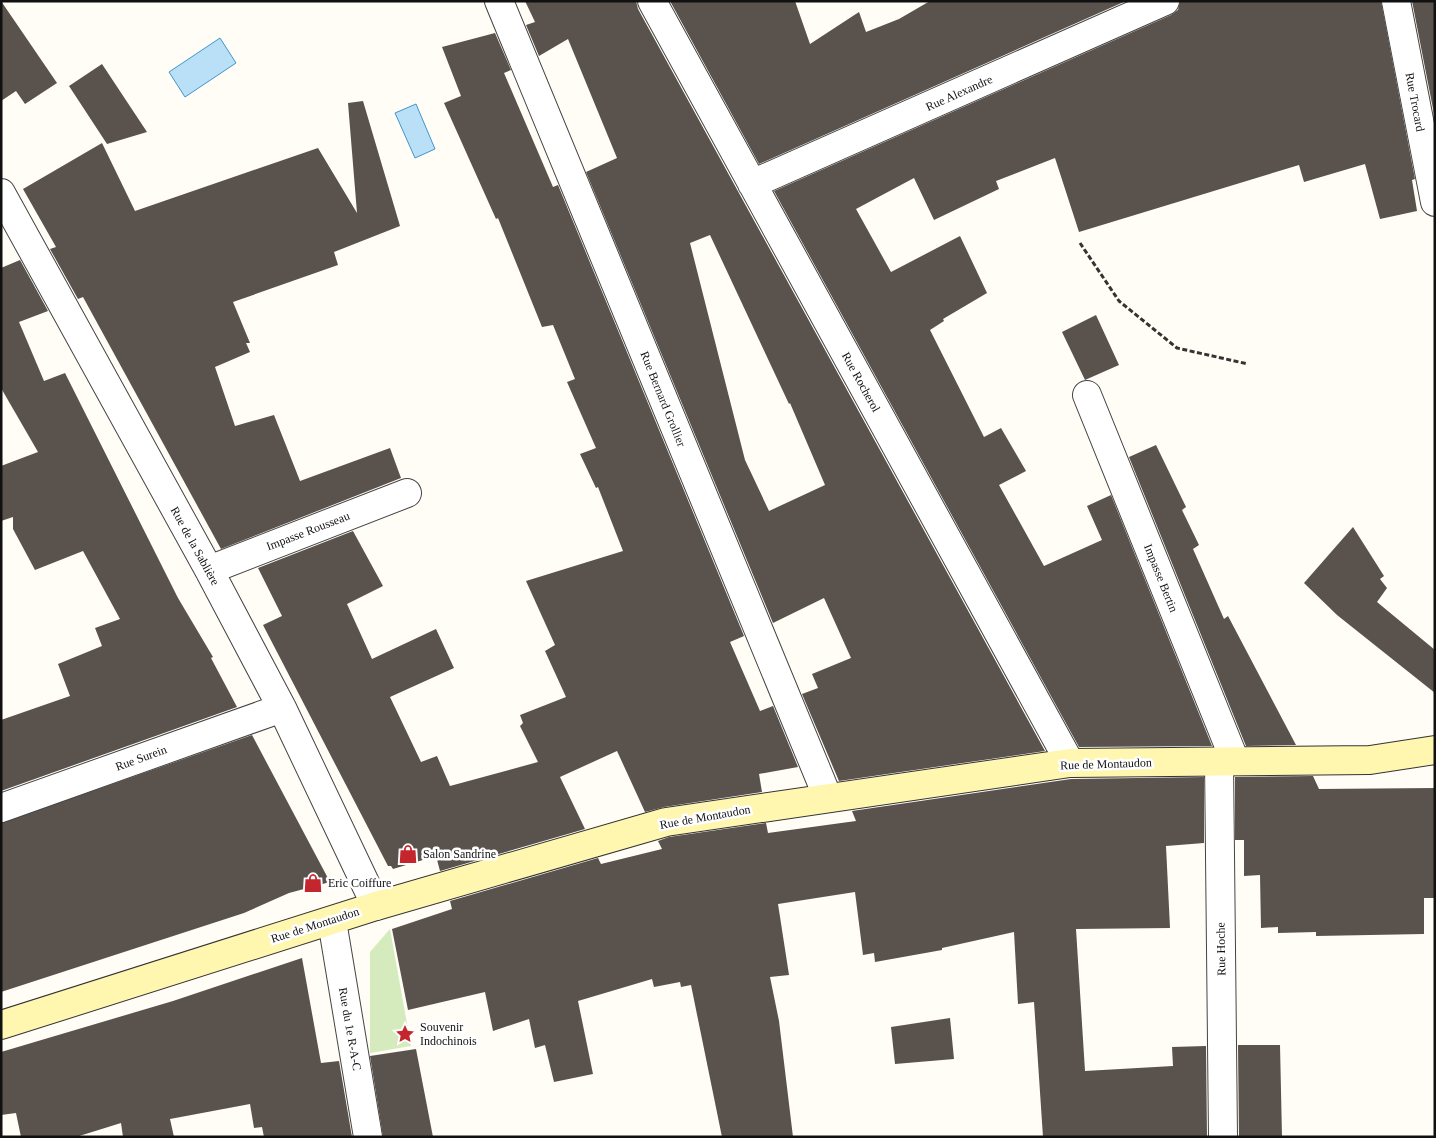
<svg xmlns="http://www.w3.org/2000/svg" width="1436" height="1138" viewBox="0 0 1436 1138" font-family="'Times New Roman',serif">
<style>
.green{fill:#d5ebbd}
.water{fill:#b9e0f7;stroke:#3f96cf}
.building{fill:#5a524d;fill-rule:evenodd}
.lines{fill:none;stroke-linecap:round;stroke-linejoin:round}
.street-casing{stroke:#444;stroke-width:30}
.secondary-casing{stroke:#333;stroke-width:30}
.path{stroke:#333;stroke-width:3;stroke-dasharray:5 2.5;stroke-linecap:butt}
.street{stroke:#fff;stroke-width:28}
.secondary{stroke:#fff6b0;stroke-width:28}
.labels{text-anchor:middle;stroke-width:5;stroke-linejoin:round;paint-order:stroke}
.street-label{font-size:12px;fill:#111;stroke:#fff}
.poi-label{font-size:12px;fill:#111;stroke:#fff;text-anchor:start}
</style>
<rect width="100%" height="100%" fill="#fffdf5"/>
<path class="green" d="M390,929l21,117 -41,7v-101z"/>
<path class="water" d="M220,38l16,25 -51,34 -16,-25z
M416,104l19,45 -20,9 -20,-45z"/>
<path class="building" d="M1,1l56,82 -32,21 -9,-13 -15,10z
M525,1h111l2,8 407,742 -206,30 -37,-87 16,-6 -6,-14 39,-16 -27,-60 -51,25 -187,-451 31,-14 -49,-119 -29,17 -13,-31 9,-3zM710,235l79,169 1,-1 35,82 -56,26 -24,-51 -55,-217z
M670,1h125l15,43 49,-32 7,20 33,-13 31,-18h196l-367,163z
M1180,1h201l34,178 -3,1 5,31 -37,8 -15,-55 -61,18 -5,-17 -220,67 -24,-74 -59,23 3,8 -65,31 -20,-42 -58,31 35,63 69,-36 27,57 -44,26 1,2 -14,9 54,107 17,-9 25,43 -27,14 45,81 58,-26 -15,-34 24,-11 101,251 -133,1 -305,-556 397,-176 7,-5z
M1412,1h23v118z
M495,33l16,37 -7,3 49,114 5,-2 186,451 -14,6 30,69 13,-5 25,61 -39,7 3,18 -98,15 -19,5 -28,-61 -57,26 25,52 -145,42 -4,-15 -43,13 -2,-3h-3l-125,-241 19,-9 -24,-48 95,-37 30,55 -36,18 25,55 64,-30 18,39 -64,29 31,65 16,-6 13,30 88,-24 -18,-36 3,-3 -3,-8 46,-18 -21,-46 10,-6 -29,-64 97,-30 -25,-64 -2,1 -16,-34 16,-6 -29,-66 8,-3 -22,-54 -11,2 -44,-109 -2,1 -52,-116 17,-7 -19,-49z
M102,64l45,68 -40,12 -38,-58z
M363,101l37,125 -66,26 4,13 -105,37 17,41h-4l4,9 -35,15 20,59 39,-11 26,66 90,-33 11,30 -180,71 -138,-252 -5,2 -28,-50 6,-2 -33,-58 79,-46 33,68 183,-63 39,65 -9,-110z
M20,260l28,51 -29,11 25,59 21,-8 113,225 35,59 -2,1 26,49 -236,84v-71l69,-24 -12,-32 44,-18 -7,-18 25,-9 -37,-68 -48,19 -22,-41v-12l-12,4v-55l37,-14 -37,-64v-120z
M1096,315l23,50 -34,15 -23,-48z
M1156,445l30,62 -4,3 17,35 -6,4 31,70 4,-3 68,129 -50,1 -117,-289z
M1353,527l31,49 -4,3 7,9 -10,14 58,48v43l-98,-78 -33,-32z
M252,735l78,147 -41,11 -45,20 -243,79v-169z
M1313,776l6,13 116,-1v110h-11v36l-108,2v-4l-38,1v-6l-17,1 -1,-53 -16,1v-36h-9v-63z
M1204,777v66l-38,3 4,82 -94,1 9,142 88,-5 -1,-19 34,-1 1,91h-164l-9,-135 -16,2 -4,-72 -72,16v2l-67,12 -1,-9 -11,2 -8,-63 -77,12 11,71 -19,2 9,44 14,116h-71l-31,-152 -10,2 -1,-5 -26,5 -2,-8 -74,22 15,73 -39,8 -9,-37 -10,3 -6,-29 -36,12 -8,-39 -77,18 -16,-81 60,-20 -2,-8 148,-43 3,6 61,-15 -4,-8 11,-4 97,-14 2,10 88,-12 -4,-10 219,-32z
M302,958l19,105 18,-2 13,76h-88l-2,-10 -8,1 -4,-24 -80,15 4,18h-51l-2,-14 -45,14h-55l-5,-24 -15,2v-63l172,-51z
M950,1018l4,41 -59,5 -4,-37z
M1238,1045h42l2,92h-43z
M416,1049l17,88h-50l-13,-81z"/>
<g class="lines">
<g class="street-casing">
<path id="street" d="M499,1l329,797
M652,1l418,762
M1396,1l39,201
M752,184l413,-183
M1,193l208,377 73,138 94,198
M1087,395l148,366
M209,570l198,-77
M1219,761l4,376
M1,808l281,-100
M332,921l36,216"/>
</g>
<g class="secondary-casing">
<path id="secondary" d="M1,1025l375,-119 290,-84 404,-59 300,-3 65,-10"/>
</g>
<path class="path" d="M1080,243l39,58 58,47 71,16"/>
<use href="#street" class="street"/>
<use href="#secondary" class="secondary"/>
</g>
<defs>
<g id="shop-bare" transform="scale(1.5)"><path d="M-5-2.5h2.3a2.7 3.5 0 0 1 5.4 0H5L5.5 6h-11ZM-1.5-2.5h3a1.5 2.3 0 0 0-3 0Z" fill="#c4262e" stroke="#fff" stroke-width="2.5" paint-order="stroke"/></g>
<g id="sight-bare" transform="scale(1.5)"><path d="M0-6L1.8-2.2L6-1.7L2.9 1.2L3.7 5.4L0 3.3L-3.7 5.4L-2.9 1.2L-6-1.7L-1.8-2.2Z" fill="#c4262e" stroke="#fff" stroke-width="2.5" paint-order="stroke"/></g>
</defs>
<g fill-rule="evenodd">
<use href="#shop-bare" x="408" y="854"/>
<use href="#shop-bare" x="313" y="883"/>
<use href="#sight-bare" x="405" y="1034"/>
</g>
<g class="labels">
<g class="street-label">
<text transform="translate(959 93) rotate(-24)" y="4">Rue Alexandre</text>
<text transform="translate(1415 102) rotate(79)" y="4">Rue Trocard</text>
<text transform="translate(861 382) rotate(61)" y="4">Rue Rocherol</text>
<text transform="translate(663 399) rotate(68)" y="4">Rue Bernard Grollier</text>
<text transform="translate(308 531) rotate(-21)" y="4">Impasse Rousseau</text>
<text transform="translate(195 546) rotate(61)" y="4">Rue de la Sablière</text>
<text transform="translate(1161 578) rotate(68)" y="4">Impasse Bertin</text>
<text transform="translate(141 758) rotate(-20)" y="4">Rue Surein</text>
<text transform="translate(1106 764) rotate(-2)" y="4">Rue de Montaudon</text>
<text transform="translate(705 817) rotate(-10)" y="4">Rue de Montaudon</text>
<text transform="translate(315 925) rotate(-18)" y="4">Rue de Montaudon</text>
<text transform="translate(1221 949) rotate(-91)" y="4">Rue Hoche</text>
<text transform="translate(350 1029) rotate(80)" y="4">Rue du 1e R-A-C</text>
</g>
<g class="poi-label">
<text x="423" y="858">Salon Sandrine</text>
<text x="328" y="887">Eric Coiffure</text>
<text x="420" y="1031">Souvenir<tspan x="420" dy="14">Indochinois</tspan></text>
</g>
</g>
<rect width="1436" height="1138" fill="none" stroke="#111111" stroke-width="5"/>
</svg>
